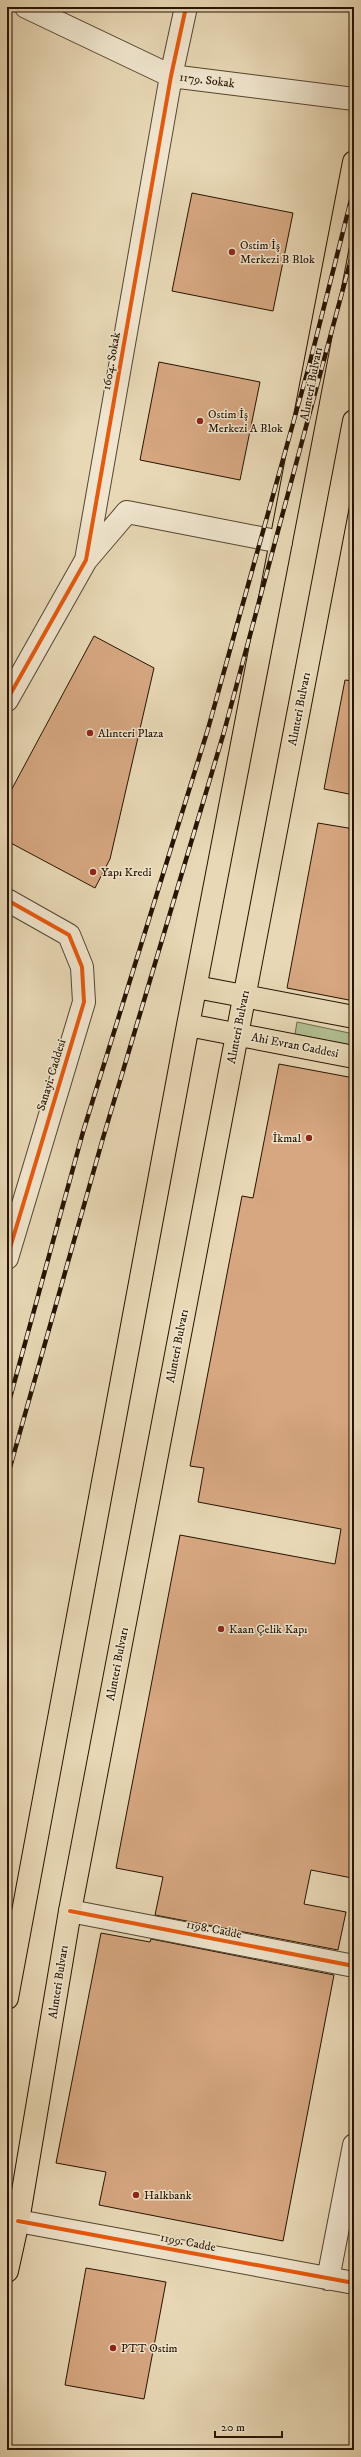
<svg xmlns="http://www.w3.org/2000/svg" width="361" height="2457" viewBox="0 0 361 2457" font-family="'IM FELL DW Pica',serif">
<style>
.green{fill:#b2c091;stroke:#6c6a48}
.building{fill:#d6a781;stroke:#261300}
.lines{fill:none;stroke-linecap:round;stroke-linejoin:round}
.minor-casing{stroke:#56442d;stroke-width:24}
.major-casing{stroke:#261300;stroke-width:24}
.minor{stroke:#f0e6cf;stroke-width:22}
.major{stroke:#e8d8b5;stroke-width:22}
.rail-casing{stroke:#261300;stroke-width:4.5}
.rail{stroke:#f0e6cf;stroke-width:3;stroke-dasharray:9;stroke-linecap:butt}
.cycleway-casing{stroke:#f0e6cf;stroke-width:6}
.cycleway{stroke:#e8590c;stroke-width:4}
.poi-dot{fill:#8f2418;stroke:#f0e6cf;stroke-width:1.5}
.labels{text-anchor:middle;stroke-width:3;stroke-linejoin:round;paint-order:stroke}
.street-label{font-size:12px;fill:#261300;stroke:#f0e6cf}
.poi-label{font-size:12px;fill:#261300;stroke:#f0e6cf;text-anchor:start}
</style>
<rect width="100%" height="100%" fill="#e8d8b5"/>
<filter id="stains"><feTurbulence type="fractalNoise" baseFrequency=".005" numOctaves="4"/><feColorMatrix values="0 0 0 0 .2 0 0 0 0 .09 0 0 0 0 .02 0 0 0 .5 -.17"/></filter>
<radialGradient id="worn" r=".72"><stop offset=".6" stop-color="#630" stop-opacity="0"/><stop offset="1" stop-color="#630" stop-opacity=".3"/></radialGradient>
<path class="green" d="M297,1022l57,12v12l-59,-12z"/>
<path class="building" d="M192,193l101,20 -20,98 -101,-20z
M159,362l101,20 -20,98 -100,-20z
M94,636l60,32 -44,191 -15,29 -88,-47v-43z
M345,680l9,1v114l-30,-6z
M318,823l36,6v172l-67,-13z
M279,1064l75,14v791l-2,9 -41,-8 -7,34 42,8 -8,38 -183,-35 8,-38 -47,-9 64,-333 155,29 6,-35 -143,-27 6,-34 -14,-2 52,-270 11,2z
M101,1933l49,9 1,-3 183,36 -51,266 -184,-36 7,-33 -50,-9z
M86,2268l80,14 -22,117 -79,-14z"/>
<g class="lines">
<g class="minor-casing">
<path id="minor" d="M26,7l145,69 183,23
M87,559l40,-47 154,30
M7,700l79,-140 85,-484 15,-69
M7,900l62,35 13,32 2,35 -77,256
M70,1911l284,55
M18,2221l336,62
M328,2279l26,-134"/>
</g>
<g class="major-casing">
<path id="major" d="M196,987l158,30
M188,1025l166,32
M7,1998l181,-973 166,-863
M7,2271l11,-50 52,-310 284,-1490"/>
</g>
<use href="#minor" class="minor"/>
<use href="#major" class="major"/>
<g class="rail-casing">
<path id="rail" d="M7,1409l76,-277 125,-403 101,-363 45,-178
M7,1478l96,-340 121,-406 130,-484"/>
</g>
<use href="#rail" class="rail"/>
<g class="cycleway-casing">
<path id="cycleway" d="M7,700l79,-140 85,-484 15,-69
M7,900l62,35 13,32 2,35 -77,256
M70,1911l284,55
M18,2221l336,62"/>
</g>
<use href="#cycleway" class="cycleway"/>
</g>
<g class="poi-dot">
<circle cx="232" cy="252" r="4"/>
<circle cx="200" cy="421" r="4"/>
<circle cx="90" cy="733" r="4"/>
<circle cx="93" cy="872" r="4"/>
<circle cx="309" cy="1138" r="4"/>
<circle cx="221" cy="1629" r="4"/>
<circle cx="136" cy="2195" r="4"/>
<circle cx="113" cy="2348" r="4"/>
</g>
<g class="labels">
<g class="street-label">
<text transform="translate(207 80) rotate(7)" y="4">1179. Sokak</text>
<text transform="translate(111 361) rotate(-80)" y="4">1604. Sokak</text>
<text transform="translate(311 384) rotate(-79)" y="4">Alınteri Bulvarı</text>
<text transform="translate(299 709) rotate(-79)" y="4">Alınteri Bulvarı</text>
<text transform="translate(238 1027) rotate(-79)" y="4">Alınteri Bulvarı</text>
<text transform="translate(295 1045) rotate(11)" y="4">Ahi Evran Caddesi</text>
<text transform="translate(51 1075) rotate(-73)" y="4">Sanayi. Caddesi</text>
<text transform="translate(177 1346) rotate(-79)" y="4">Alınteri Bulvarı</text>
<text transform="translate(117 1664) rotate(-79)" y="4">Alınteri Bulvarı</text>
<text transform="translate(214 1929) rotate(11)" y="4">1198. Cadde</text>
<text transform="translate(58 1982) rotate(-81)" y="4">Alınteri Bulvarı</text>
<text transform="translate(188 2242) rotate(11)" y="4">1199. Cadde</text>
</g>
<g class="poi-label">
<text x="240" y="249">Ostim İş<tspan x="240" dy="14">Merkezi B Blok</tspan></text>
<text x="208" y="418">Ostim İş<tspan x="208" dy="14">Merkezi A Blok</tspan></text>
<text x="98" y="737">Alınteri Plaza</text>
<text x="101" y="876">Yapı Kredi</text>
<text x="301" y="1142" text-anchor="end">İkmal</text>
<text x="229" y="1633">Kaan Çelik Kapı</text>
<text x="144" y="2199">Halkbank</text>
<text x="121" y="2352">PTT Ostim</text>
</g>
</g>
<rect width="361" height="2457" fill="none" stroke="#e8d8b5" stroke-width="24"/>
<rect x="8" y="8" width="345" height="2441" fill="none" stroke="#261300" stroke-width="2"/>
<rect x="12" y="12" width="337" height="2433" fill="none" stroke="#261300"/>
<path d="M215 2431v6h67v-6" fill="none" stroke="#261300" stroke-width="2"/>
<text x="221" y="2431" font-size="12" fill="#261300" stroke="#f0e6cf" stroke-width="3" paint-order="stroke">20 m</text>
<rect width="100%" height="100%" filter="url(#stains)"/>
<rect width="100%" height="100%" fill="url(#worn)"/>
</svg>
